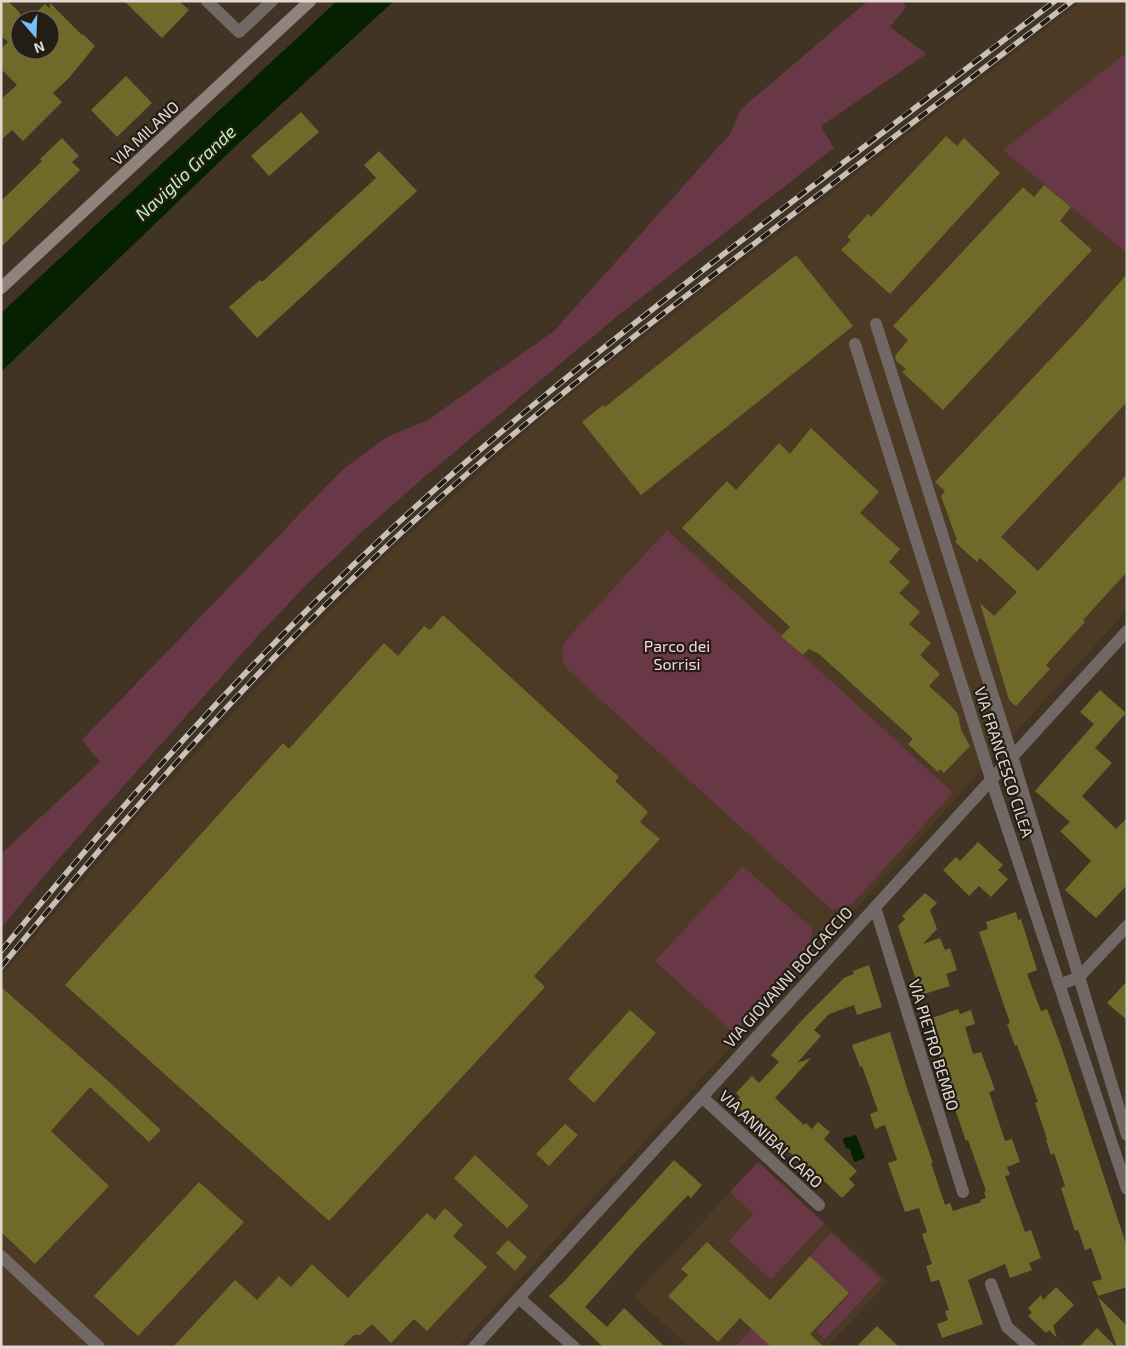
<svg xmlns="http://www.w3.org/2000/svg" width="1128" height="1348" viewBox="0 0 1128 1348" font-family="'Exo 2',sans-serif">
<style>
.built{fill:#4c3a25}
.green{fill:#693847}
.water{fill:#052100}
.building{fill:#6f6a29}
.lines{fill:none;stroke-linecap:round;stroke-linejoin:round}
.street{stroke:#716764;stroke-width:12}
.secondary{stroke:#92827d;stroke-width:12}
.rail-casing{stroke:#cac0b6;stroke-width:5.5}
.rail{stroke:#231d16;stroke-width:4;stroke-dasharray:11;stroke-linecap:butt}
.labels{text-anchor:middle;stroke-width:4.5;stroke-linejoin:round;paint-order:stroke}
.street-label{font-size:16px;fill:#e2d9d0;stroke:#231d16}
.park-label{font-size:16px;fill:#fdd5df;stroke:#231d16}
.water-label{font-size:18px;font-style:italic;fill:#baf5ab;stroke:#231d16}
</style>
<rect width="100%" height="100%" fill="#413425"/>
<path class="built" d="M1082,1h45v609l-669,737h-457v-371l149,-174 151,-162 94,-93 149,-131 76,-61z
M758,1162l130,120 -61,65h-138l-55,-51z"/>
<path class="green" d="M868,1h33l5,6 -16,20 36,27 -105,72 13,22 -214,166 -198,165 -58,51 -56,53 -53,56 -201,225 -53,64v-74l99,-92 -18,-22 261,-271 44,-32 41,-17 126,-89 176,-197 11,-25z
M1125,54l2,2v197l-124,-103z
M667,530l286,263 -101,111 -20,6 -265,-241c-6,-11 -7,-20 0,-30z
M743,866l70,63 -5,23 -74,81 -79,-72z
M758,1162l66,61 -53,57 -42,-39 24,-27 -23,-22z
M831,1233l50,46 -56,60 -9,-8 34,-37 -40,-38z
M752,1329l19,18h-36z"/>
<path class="water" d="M337,1h57l-154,141 -239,230v-59z
M856,1135l9,23 -11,4 -4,-13 -4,-1 -3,-7 1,-3z"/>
<path class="building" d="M1,1h7l12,12v37h30v-30h-22l17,-16 5,5v-6l32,32 1,-1 12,12 -27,33 -15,14 9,9 -39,39 -11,-11 -11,10v-41l16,-14 -16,-16v-20l7,-7 -7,-6z
M124,1h55l10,9 -27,28z
M126,76l26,27 -35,34 -26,-27z
M301,112l18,20 -50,44 -18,-20z
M946,136l11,10 7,-8 36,35 -110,121 -49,-44 10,-10 -4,-3 21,-23 3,3z
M62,138l17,18 -7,6 8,8 -79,77v-46l41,-40 -2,-2z
M379,151l38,40 -160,147 -28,-31 31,-27 2,2 114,-104 -12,-13z
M1044,185l27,22 -11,14 32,29 -149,160 -41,-38 4,-3 -10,-8 -1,-5 13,-16 -15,-14 130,-139 11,10z
M796,255l57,71 -212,169 -59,-73 21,-17 2,2z
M1127,274v128l-126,135 37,34 89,-97v98l-44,48 2,2 -39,43 4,4 -34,37 -7,-6 -29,-97 14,13 23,-24 -37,-34 -3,4 -22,-20 2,-2 -16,-44 4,-5 -10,-9 142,-151z
M811,428l68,64 -19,21 40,36 -11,13 21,20 -11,11 21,19 -11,12 22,19 -11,12 20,19 -11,12 20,18 9,10 3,16 9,16 -26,27 -4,-4 -2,3 -30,-28 5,-5 -94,-85 -10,-5 -6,6 -22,-19 9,-9 -108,-99 45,-47 9,9 43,-47 11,11z
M443,615l176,162 -4,4 33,31 -8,10 20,17 -126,137 11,11 -216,234 -264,-236 218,-242 6,6 95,-106 14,13 26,-30 6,4z
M1100,690l26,23 -31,35 17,15 -30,33 34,33 11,-11v67l-31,33 -31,-28 26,-29 -31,-30 10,-9 -35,-31 59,-67 -14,-12z
M978,842l25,23 -5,5 10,9 -17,18 -12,-11 -10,10 -26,-26 13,-13 4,4z
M925,893l12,10 -7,7 7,19 -14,15 17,-6 5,12 5,-2 7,22 -11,4 4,12 -29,9 -23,-69 7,-7 -3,-3z
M1016,912l2,8 3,-1 16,51 -10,4 14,37 6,-2 13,34 67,204v40l-29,9 -6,-14 10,-3 -11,-31 -6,2 -7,-20 -3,1 -14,-43 4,-2 -11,-33 -3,2 -5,-15 1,-1 -12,-36 3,-1 -21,-57 -2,1 -8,-22 3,-1 -31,-91 9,-3 -2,-7z
M869,965l13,42 -25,8 -3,-10 -25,9 -15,16 7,6 -24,27 14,-5 -36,40 29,27 2,-2 6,6 6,-7 12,10 -6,7 33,32 -8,8 6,6 -13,13 -39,-37 -1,2 -25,-21 -30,-29 -2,1 -11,-10 6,-7 -4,-4 16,-17 7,7 20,-21 -8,-7 32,-36 41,-41 10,-4 -1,-3z
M1127,981v39l-20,-17z
M1,987l107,94 53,49 -12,12 -59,-55 -39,44 58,55 -74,78 -34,-32z
M958,1009l2,5 11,-4 4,14 -10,3 8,27 8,-2 14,38 -6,2 16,49 7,-2 8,23 -13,5 3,8 -5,1 20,56 6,-2 10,28 -12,5 3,7 -22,8 -5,-14 -37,16 15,44 -41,14 -5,-14 11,-4 -3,-9 4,-1 -10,-30 -8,2 -5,-16 6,-2 -10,-30 5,-2 -8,-24 -14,4 -17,-49 9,-3 -12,-35 -10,4 -5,-15 8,-3 -16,-45 -2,1 -8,-22 38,-13 17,56 26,75h-2l14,42 5,-2 3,8 28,-9 -1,-2 6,-2 -2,-6 2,-1 -18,-51 -2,1 -18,-52 2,-1 -21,-64 1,-1 -1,-4z
M630,1010l26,23 -62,70 -26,-24z
M565,1124l13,11 -29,31 -13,-12z
M475,1155l54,51 -22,22 -53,-50z
M674,1160l28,25 -11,13 -3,-3 -47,49 -56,63 22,20 17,-19 41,39h-62l-54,-51 11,-11h1z
M199,1182l45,40 -106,114 -44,-40z
M445,1208l18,17 -10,11 34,31 -60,64 -13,-12 -23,24 -19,-19 -12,11h-6l-12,12h-169l62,-67 22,20 22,-24 12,11 21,-23 36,34 79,-85 8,7z
M508,1240l19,17 -12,14 -19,-18z
M707,1242l63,58 40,-44 39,37 -39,41 14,13h-53l-31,-29 -22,24 -50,-46 20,-21 -7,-6z
M1056,1287l18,18 -21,21 4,12 -8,-8 -3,3 -18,-17 4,-3 -4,-5 13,-13 2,5z
M1098,1297l29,29v21h-10z
M877,1326l22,21h-43z
M1097,1328l19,19h-37z"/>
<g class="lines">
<path class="street" d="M207,1l32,31 33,-31
M876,324l136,432 115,379
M855,344l136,435 136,410
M875,907l88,285
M1059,985l20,-8 48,-51
M702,1097l117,108
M1,1256l98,91
M991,1284l16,43 23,20
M519,1298l55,49
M474,1347l653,-716"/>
<path class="secondary" d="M1,288l309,-287"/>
<g class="rail-casing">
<path id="rail" d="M1,951c120,-145 245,-287 383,-415 102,-96 213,-184 324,-270 115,-89 231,-177 347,-265
M1,967c122,-147 248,-292 388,-423 115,-107 240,-205 365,-300 106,-81 212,-162 318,-243"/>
</g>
<use href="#rail" class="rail"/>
</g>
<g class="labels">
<g class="street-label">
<text transform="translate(145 133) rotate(-43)" y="6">VIA MILANO</text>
<text transform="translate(1004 762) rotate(72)" y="6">VIA FRANCESCO CILEA</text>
<text transform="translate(788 977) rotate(-48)" y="6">VIA GIOVANNI BOCCACCIO</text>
<text transform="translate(934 1045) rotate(73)" y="6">VIA PIETRO BEMBO</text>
<text transform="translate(771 1139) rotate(43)" y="6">VIA ANNIBAL CARO</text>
</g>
<g class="park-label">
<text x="677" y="652">Parco dei<tspan x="677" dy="18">Sorrisi</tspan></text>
</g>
<g class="water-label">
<text transform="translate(186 173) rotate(-43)" y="6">Naviglio Grande</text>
</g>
</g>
<rect width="1128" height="1348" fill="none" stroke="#e2d9d0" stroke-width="5"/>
<g transform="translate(35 35) rotate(161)"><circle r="24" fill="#231d16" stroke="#6f6860"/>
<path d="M0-4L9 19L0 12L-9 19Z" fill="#78bff7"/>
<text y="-8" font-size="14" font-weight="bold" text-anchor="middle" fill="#e2d9d0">N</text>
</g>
</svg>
